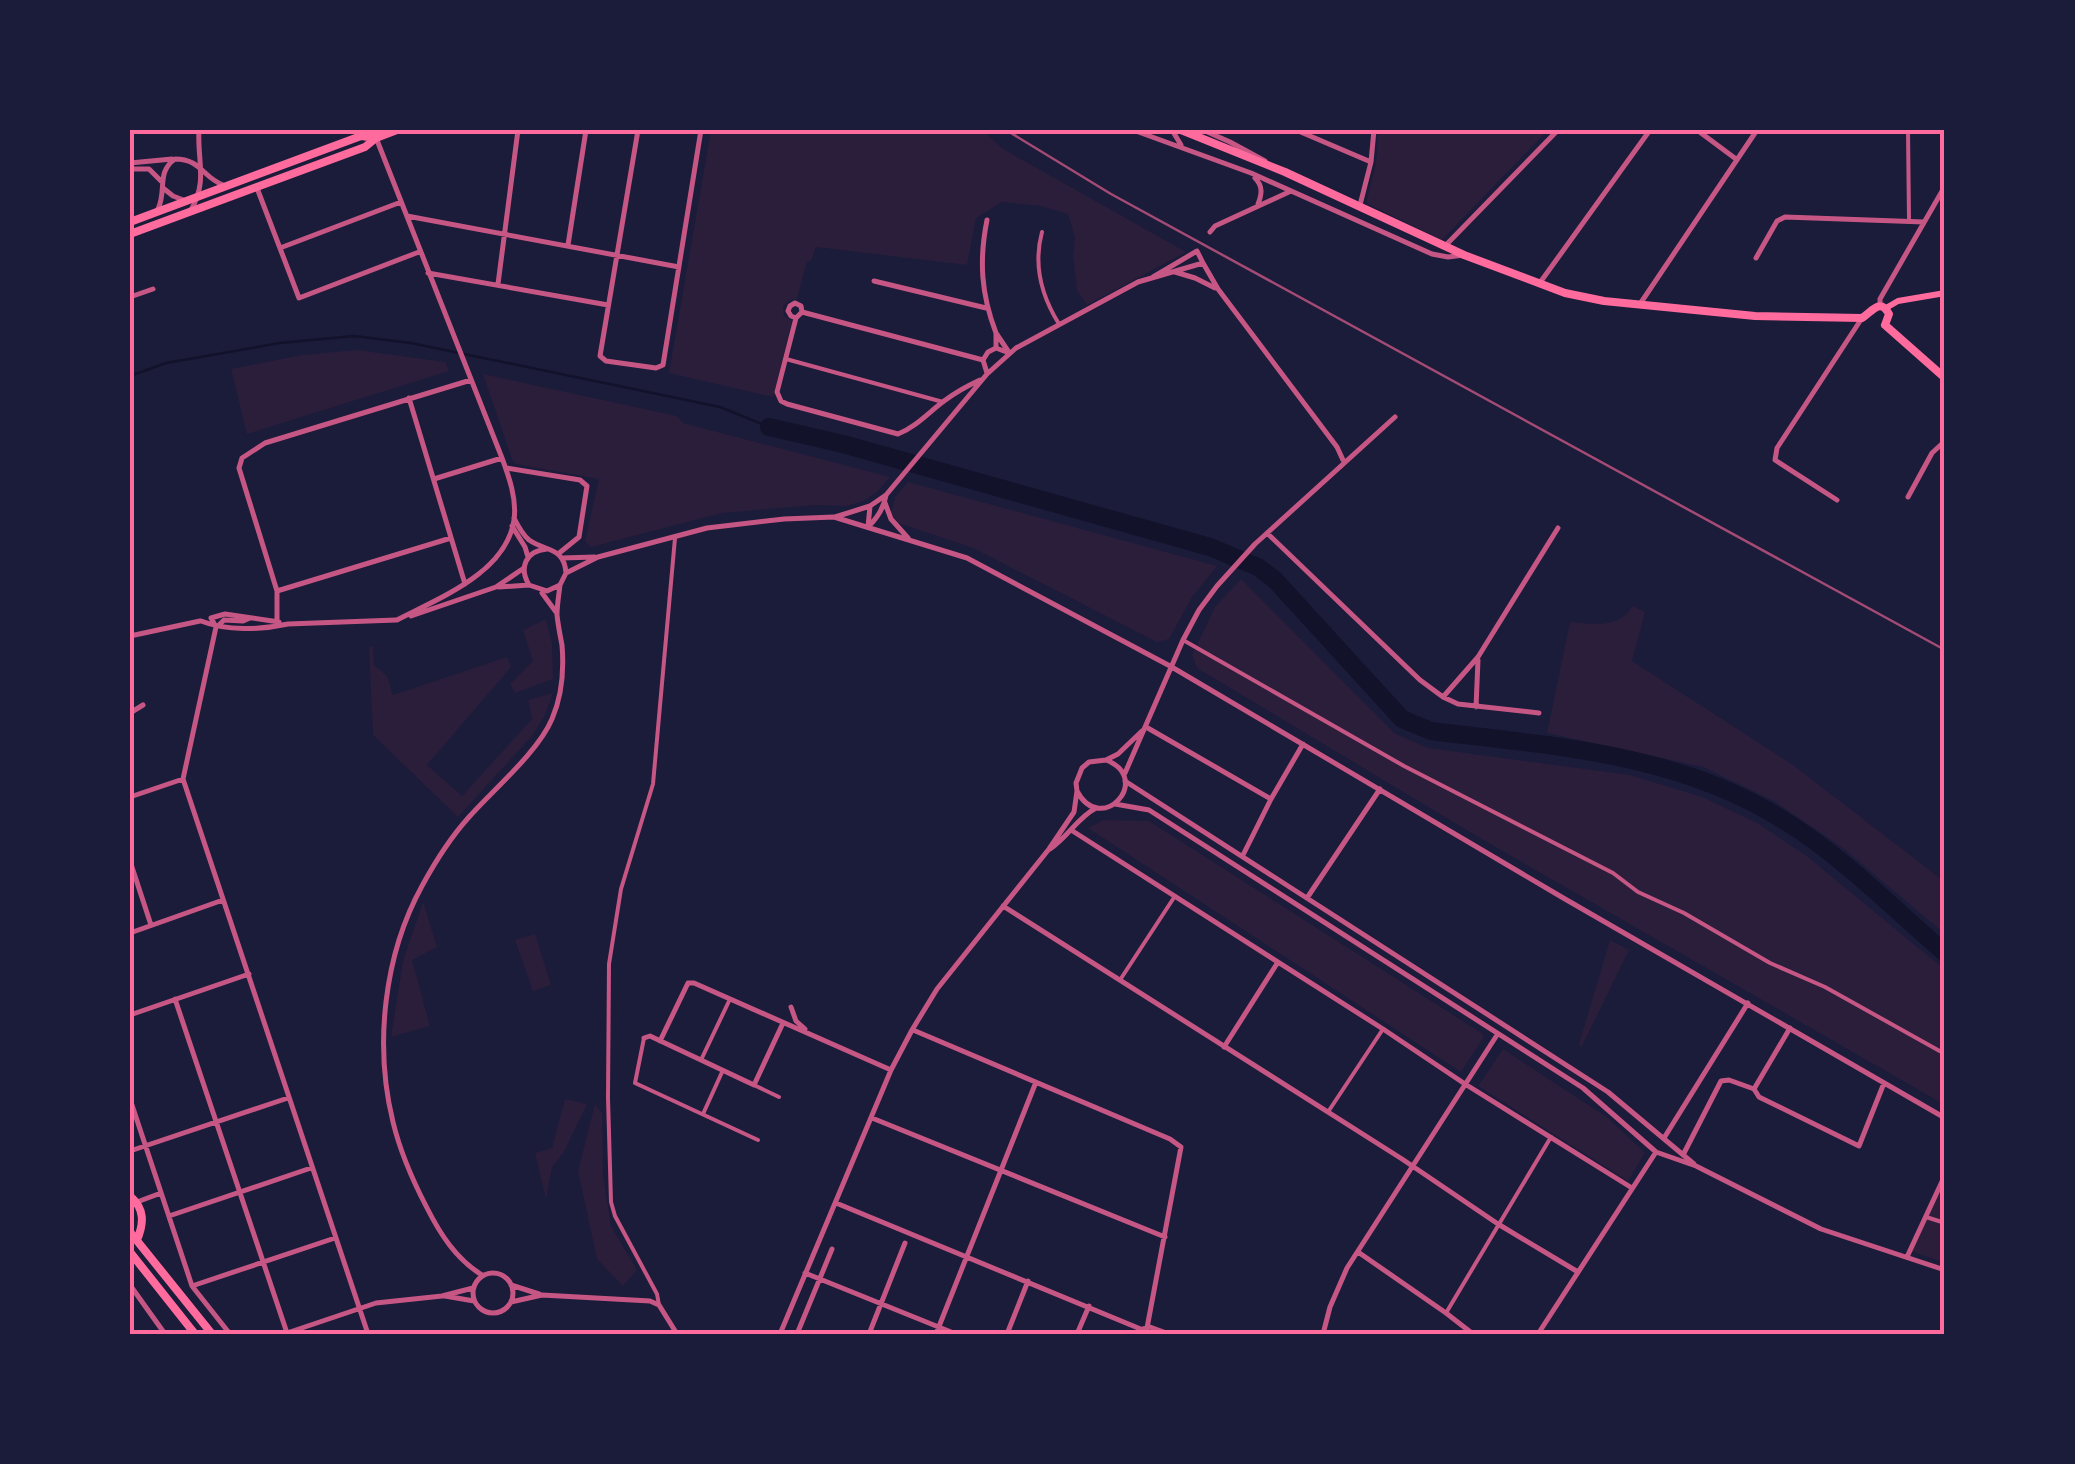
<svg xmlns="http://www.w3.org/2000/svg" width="2075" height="1464" viewBox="0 0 2075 1464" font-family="'IBM Plex Sans',sans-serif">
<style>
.green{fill:#2a1e3b}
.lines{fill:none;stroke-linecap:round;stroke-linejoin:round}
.stream{stroke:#12122b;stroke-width:2.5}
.river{stroke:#12122b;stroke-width:18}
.pedestrian{stroke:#c65784;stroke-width:4}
.minor{stroke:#c65784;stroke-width:5}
.secondary{stroke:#ff6b9d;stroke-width:6}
.primary{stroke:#ff6b9d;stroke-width:8}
.trunk{stroke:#ff6b9d;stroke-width:8}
.rail{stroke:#a44b75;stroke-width:2.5}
.neatline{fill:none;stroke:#ff6b9d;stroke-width:4}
</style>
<rect width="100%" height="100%" fill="#1b1b3a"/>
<path class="green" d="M711,130h271l21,19 183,103 -99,53 -10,-15 -4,-34 2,-18 -7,-24 -28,-8 -38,-4 -26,16 -9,47 -151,-18 -5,14h-4l-10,38 -8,1 -6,7 1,9 8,5 -19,76 -104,-24z
M1379,130h169l-106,110 -76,-37 10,-40z
M357,350l88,12 4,9 -202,63 -16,-65 71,-14z
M483,374l194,42 6,7 207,54 -13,15 -14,9 -16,5 -31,-1 -94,8 -131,34 -6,-6 14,-62 -83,-15 -4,-5z
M908,482l309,84 -25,31 -23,42 -12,3 -184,-94 -75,-25 -7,-10 4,-16z
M1241,579l153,154 34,15 202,27 72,22 55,26 51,34 137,113v135l-470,-270 -278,-167 -5,-13 23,-48z
M1633,606l12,6 -13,49 161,104 152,117v52l-102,-86 -69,-47 -71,-34 -156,-34 23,-111c25,2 48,7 63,-16z
M546,619l6,24 1,36 -38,14 -5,-9 23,-23 -10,-31z
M373,646l1,19 13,11 6,19 114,-38 4,10 -84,98 35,31 70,-77 -4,-19 25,-7 -8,22 -13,21 -74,81 -85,-82 -4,-88z
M1104,820l45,1 334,213v4l-22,34 -373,-244z
M423,902l14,45 -25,13 18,66 -39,11 12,-76z
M535,934l16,51 -18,6 -18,-51z
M1610,940l19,10 -48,98 -2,-4z
M1503,1049l105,69 37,35 -17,28 -150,-95z
M565,1099l22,5 -23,48 -12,15 -6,32 -11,-46 17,-5z
M595,1104l7,9 1,62 8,51 26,44 -14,16 -26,-27 -19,-88z
M1945,1173v90l-37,-13z"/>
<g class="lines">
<path class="stream" d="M130,376l36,-13 114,-20 74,-7 57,7 309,64 49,20"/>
<path class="river" d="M769,427l74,17 367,103 48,20 17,13 127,139 29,12c122,15 247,22 354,90 58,36 108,87 160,132"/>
<path class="pedestrian" d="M1908,130l1,90
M1042,232c-9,33 -1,63 17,92
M786,359l157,43
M1183,640l221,126 209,107 25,19 46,21 86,50 55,24 120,67
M1120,980l55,-84
M644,1038l-9,45 123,57
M701,1060l29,-61
M756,1086l23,11
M1328,1112l55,-83
M703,1114l20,-44
M1926,1217l19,6
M659,1305l-2,-11 -42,-78 -4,-14 -3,-104 1,-134 12,-75 32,-105 22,-246
M1446,1313l105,-176"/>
<path class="minor" d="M130,130h3
M373,130l129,328c7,19 15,41 12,62 -8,53 -75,78 -117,100
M638,130l-38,226 6,5 50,7 7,-3 38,-235
M1133,130l118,43 181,81 16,3 16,-2
M1172,130l9,15
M1203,130l27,12 35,19
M1296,130l75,32
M1697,130l39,29
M130,163l42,-4
M130,169h19l12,12
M1255,178c8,8 7,16 3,26
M163,188l10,8 13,5
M257,188l42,110 120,-46
M1360,205l11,-43 3,-32
M158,209c9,-18 -2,-37 17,-50 26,0 27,18 48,26
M191,210c17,-29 6,-50 8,-80
M407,216l272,51
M987,220c-8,40 -6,74 9,113
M1210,232l5,-6 76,-35
M568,245l18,-115
M1445,246l113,-116
M280,248l121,-46
M1756,258l21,-37 8,-4 139,5
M1203,263l15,26 119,158 6,13
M1175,272l20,6 20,10
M428,273l180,32
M874,281l112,27
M498,284l20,-154
M1539,284l111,-154
M130,297l23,-8
M1640,304l117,-174
M1880,305v-6l65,-113
M802,312l181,48
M796,318l-5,-2 -3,-5 2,-5 5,-3 6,3 1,6 -6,6 -19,74 4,9 6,3 111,30c18,-7 31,-22 46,-33 12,-9 23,-15 36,-21
M996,348v-15l12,18
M987,373l-4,-13 5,-8 8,-4 13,5
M409,398l56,186
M506,468l74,12 7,6 -8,51 -21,17
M434,479l68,-21
M1908,497l24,-44 13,-12
M1837,500l-62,-40 2,-12 85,-130
M885,503l6,16 17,19
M835,517l35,-11
M512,526l13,21 3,10
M869,526c9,-9 15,-18 17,-31
M868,527l2,-21 16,-11 101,-121 29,-26 122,-66 65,-19 -6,-12 -44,26
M1267,533l153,147 23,17 15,7 81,9
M562,558l33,-1
M566,573l32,-16 109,-29 77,-9 50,-2 133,41 203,108 395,233 380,219
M529,585c-10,-17 -4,-34 18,-36
M499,587l30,-2 18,6 13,-6 6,-12c-2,-26 -19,-21 -37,-33 -7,-6 -11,-14 -15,-22
M277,591l174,-53
M542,593l14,19
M411,616l85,-29 28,-19
M211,618l5,9 -33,152 185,555
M211,618l14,-4 54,8
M201,621c25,10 60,9 87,3l108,-4
M277,621v-30l-38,-123 3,-10 23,-15 206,-63
M219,625l5,-5 19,1 7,-3
M130,636l70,-15
M1443,697l35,-40 80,-129
M1476,707l2,-47
M130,713l13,-8
M1146,727l125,72
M1106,760l12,-6 24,-23
M1125,773l58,-133 16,-30 18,-24 38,-42 140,-127
M1125,781l483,311 86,72
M130,797l53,-18
M1115,804l34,6 434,278 73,64 40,14 125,63 124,41
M1071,830l312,199 82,55 167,104
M1050,849c18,-12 27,-31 46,-41
M1243,855l28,-56 32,-55
M130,861l21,64
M1307,898l73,-109
M1003,906l399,253 96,65 80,48
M130,933l93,-33
M175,999l112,334
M791,1007l5,14 9,8
M130,1015l119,-41
M913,1030l257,109 11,8 -34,181
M644,1038l6,-2 104,49 29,-62
M660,1041l28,-58h6l197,87
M1224,1047l54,-85
M1754,1089l36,-61
M130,1099l62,187 38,48
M872,1118l293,119
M1664,1138l84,-135
M130,1151l158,-53
M1683,1155l38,-74 8,-1 25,9 5,8 100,49 25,-63
M137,1202l24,-9
M836,1203l307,127
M169,1216l142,-48
M1358,1252l88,61 27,21
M1907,1257l38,-82
M473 1293a20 20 0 1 1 40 0a20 20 0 1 1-40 0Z
M805,1273l151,61
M482,1275c-26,-16 -42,-41 -56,-69 -14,-27 -26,-55 -33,-84 -19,-77 -9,-167 29,-236 13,-24 29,-49 47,-69 25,-28 69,-65 83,-98 10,-23 12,-50 10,-74 -2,-10 -4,-20 -5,-30 0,-10 2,-21 3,-30
M130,1285l35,49
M511,1285l28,9
M192,1286l143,-48
M445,1296l29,5
M511,1302l31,-7 108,6 9,4 18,29
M287,1333l89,-30 66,-7 31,-8
M780,1334l111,-264 21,-40 25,-41 112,-140 25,-37 3,-21 -1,-8 6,-15 7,-6 17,-2c48,19 -5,77 -29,31
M797,1334l35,-85
M869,1334l36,-91
M936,1334l100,-252
M1007,1334l21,-53
M1077,1334l12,-28
M1142,1334l1,-5 7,-2 19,7
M1323,1334l7,-27 17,-39 150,-233
M1538,1334l118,-182"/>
<path class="secondary" d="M1886,308l12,-7 47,-8"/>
<path class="primary" d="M1181,130l104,42 179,83 101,38 39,8 151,15 107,2c10,-6 18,-21 27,-4l-4,11
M130,222l231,-86 15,2
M130,234l235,-87 11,-9 21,-8
M1885,325l60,53"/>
<path class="trunk" d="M130,1196c15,13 14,27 7,44
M130,1232l82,102
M130,1252l65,82"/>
<path class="rail" d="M1006,130l105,64 834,456"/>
</g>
<rect width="2075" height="1464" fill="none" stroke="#1b1b3a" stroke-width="265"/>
<rect x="132" y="132" width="1810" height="1200" class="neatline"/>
</svg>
